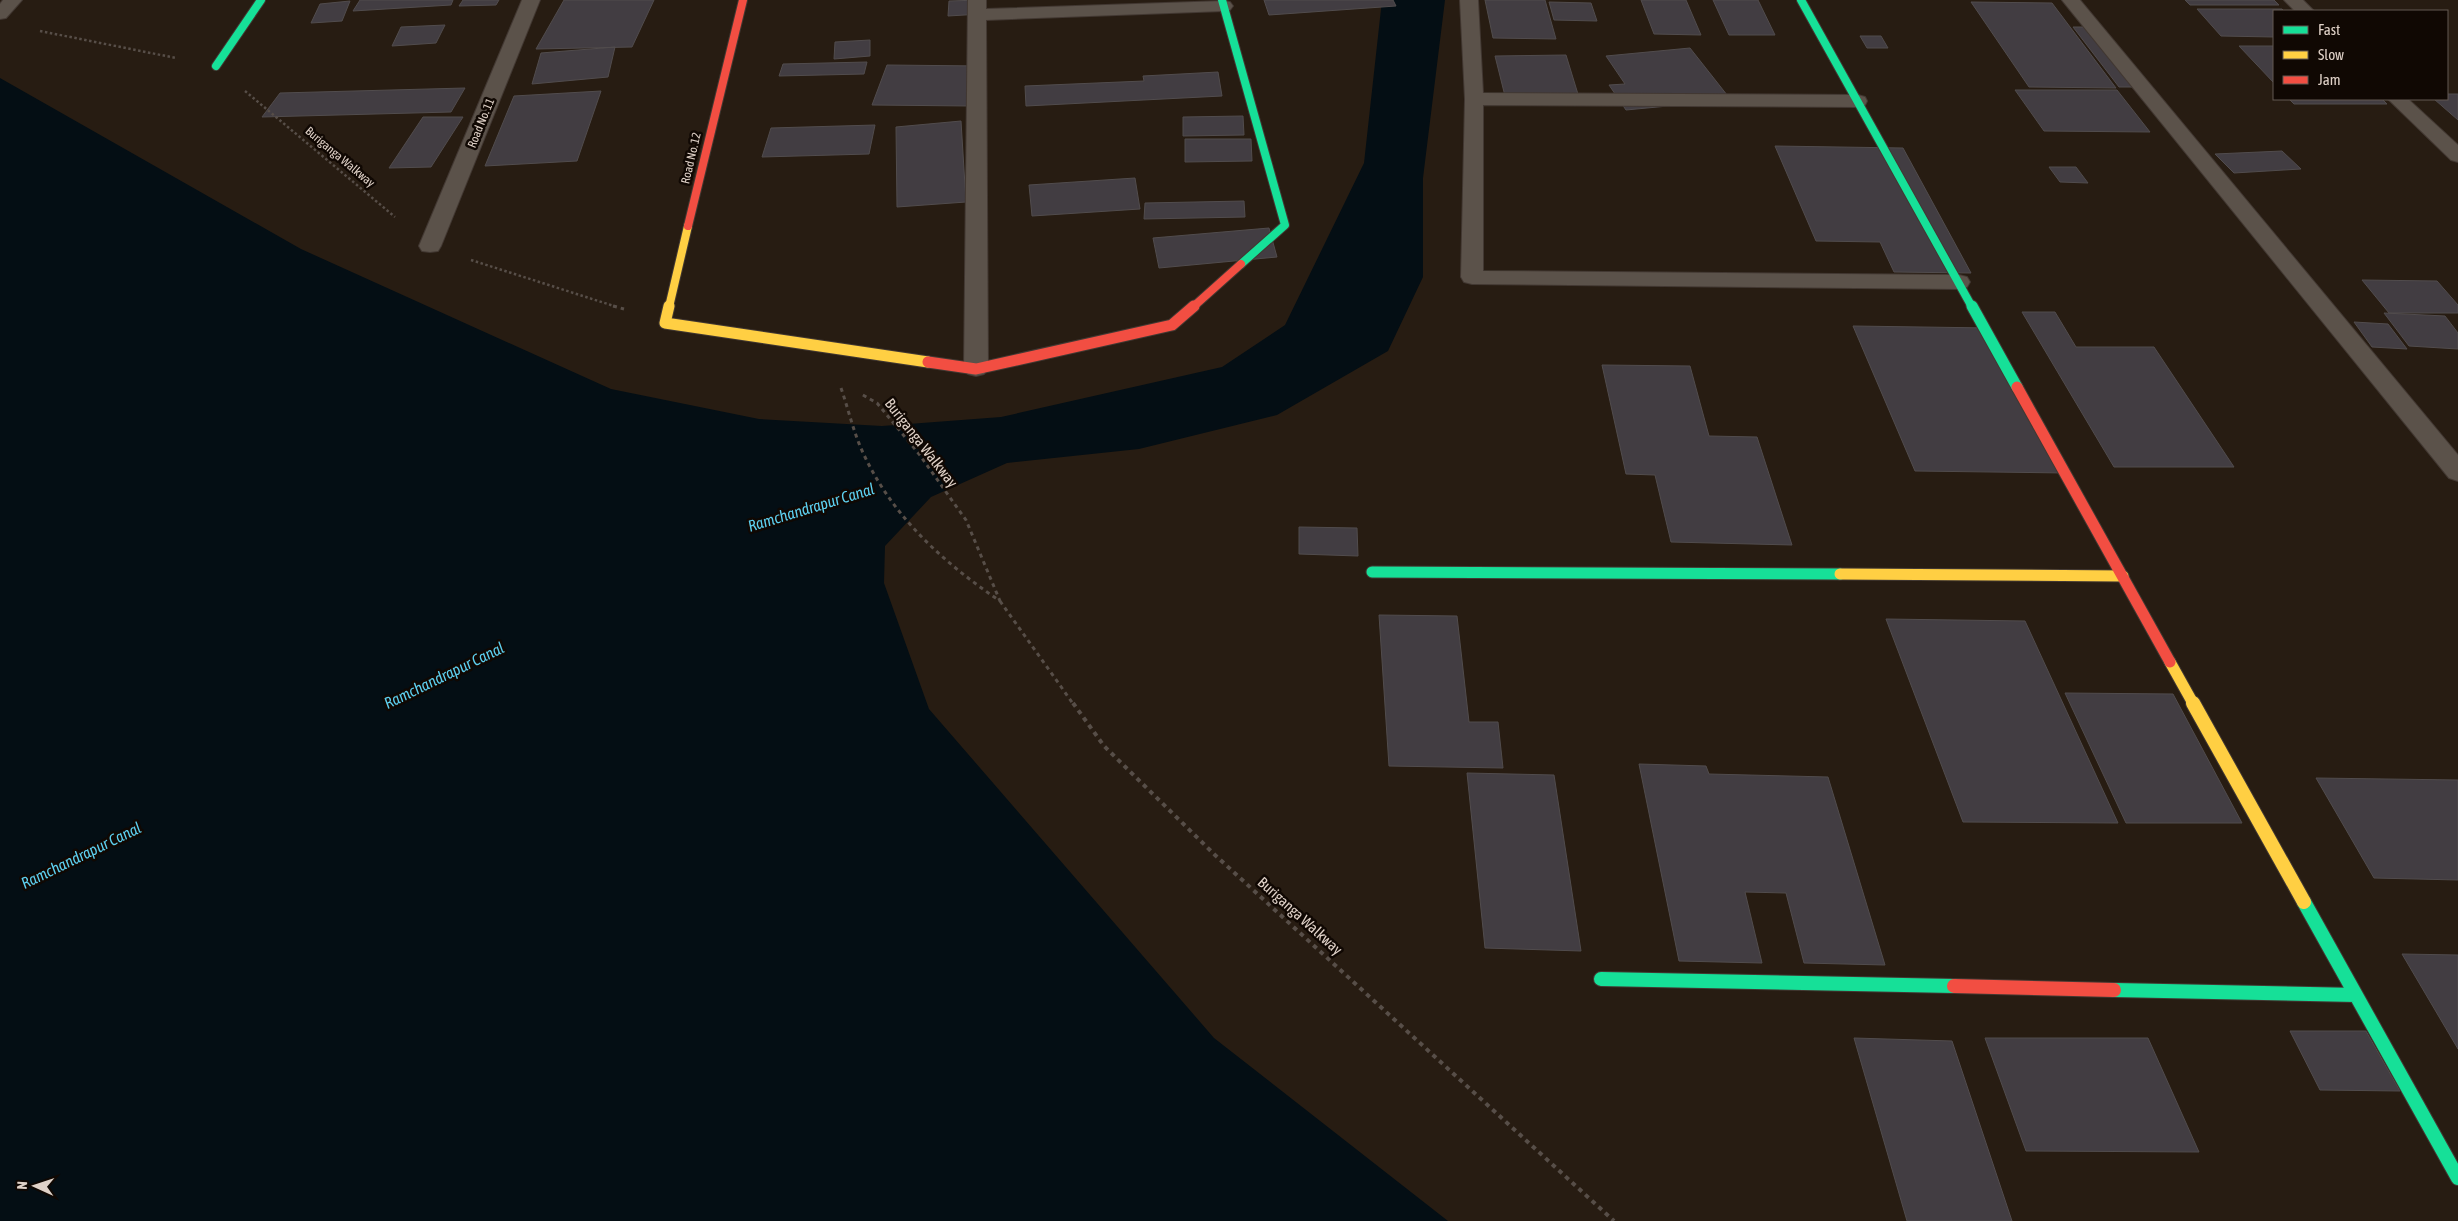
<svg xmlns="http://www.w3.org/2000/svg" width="2458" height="1221" viewBox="0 0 2458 1221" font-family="'Asap Condensed',sans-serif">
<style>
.water{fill:#040e14}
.building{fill:#423d42;stroke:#514c4d}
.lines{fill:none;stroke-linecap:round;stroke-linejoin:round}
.street-casing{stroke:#423832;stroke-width:2}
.fast-far2-casing{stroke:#423832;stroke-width:10}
.fast-far1-casing{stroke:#423832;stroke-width:13}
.fast-casing{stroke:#423832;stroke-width:16}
.slow-far2-casing{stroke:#423832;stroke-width:10}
.slow-far1-casing{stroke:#423832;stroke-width:13}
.slow-casing{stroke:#423832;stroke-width:16}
.jam-far2-casing{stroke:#423832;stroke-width:10}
.jam-far1-casing{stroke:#423832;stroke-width:13}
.jam-casing{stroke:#423832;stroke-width:16}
.path-far2{stroke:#574e48;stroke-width:2.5;stroke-dasharray:2.5 2.5;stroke-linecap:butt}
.path-far1{stroke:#574e48;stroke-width:3;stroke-dasharray:4 4;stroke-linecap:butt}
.path{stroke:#574e48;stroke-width:4;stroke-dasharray:4.5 4.5;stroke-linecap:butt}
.street{fill:#5b524a;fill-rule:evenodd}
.fast-far2{stroke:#16e098;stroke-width:8}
.fast-far1{stroke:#16e098;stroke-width:11}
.fast{stroke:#16e098;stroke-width:14}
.slow-far2{stroke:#ffcf43;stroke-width:8}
.slow-far1{stroke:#ffcf43;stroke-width:11}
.slow{stroke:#ffcf43;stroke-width:14}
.jam-far2{stroke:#f24e42;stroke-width:8}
.jam-far1{stroke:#f24e42;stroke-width:11}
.jam{stroke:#f24e42;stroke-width:14}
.labels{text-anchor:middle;stroke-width:5;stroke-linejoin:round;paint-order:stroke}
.far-street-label{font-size:12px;fill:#e0d2c8;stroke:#100803}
.street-label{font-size:15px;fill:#e0d2c8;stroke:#100803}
.water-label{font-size:16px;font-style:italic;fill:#5dd0f0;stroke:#100803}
</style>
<rect width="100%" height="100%" fill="#271c12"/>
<path class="water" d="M1382,0h63l-22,178v99l-35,74 -111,64 -138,34 -132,14 -76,34 -46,49 -1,37 45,126 285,329 234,183h-1448v-1143l301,171 310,140 148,30 123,7 119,-9 221,-50 63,-42 79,-162z"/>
<path class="building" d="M360,0h93l-2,5 -98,6z
M463,0h36l-3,5 -37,1z
M564,0h90l-22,47 -96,2z
M980,0l1,14 -33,2 1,-15z
M1264,0h129l3,6 -127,9z
M1485,0h60l11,39 -63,-1z
M1641,0h45l15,35 -47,-1z
M1713,0h45l17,35h-46z
M2185,0h89l5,5h-89z
M350,1l-8,20 -31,2 9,-19z
M1549,2l42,1 6,18 -43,-1z
M1971,2l81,1 64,85 -87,-1z
M2197,9h85l2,2h-10v26l-53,-1z
M445,25l-9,18 -44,3 9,-19z
M2073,27h21l47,60h-22z
M1860,36h21l7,12h-21z
M870,40v16l-36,3 1,-17z
M2239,46h35v37z
M615,47l-7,30 -76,7 9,-31z
M1690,48l41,52 -105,10 -17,-25 16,-1 -19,-28z
M1566,55l15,49h-74l-12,-48z
M867,62l-3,12 -85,2 4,-12z
M887,65l94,1 -11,40 -98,-1z
M1218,72l4,24 -196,10 -1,-20 119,-5 -1,-5z
M465,88l-14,24 -189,5 18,-24z
M2015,90h102l33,42 -106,-1z
M601,91l-24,70 -92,5 29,-70z
M2447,94h11v26l-24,-21h13z
M2289,99h93l5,5h-93z
M1243,116l1,19 -61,1v-19z
M423,117h40l-32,50 -42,1z
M961,121l5,81 -69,5 -1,-80z
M875,125l-6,29 -107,3 9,-29z
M1185,139h66l1,22 -67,1z
M1775,146l128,2 68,125 -77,-1 -14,-30 -64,-1z
M2282,151l19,18 -67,4 -19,-19z
M2049,167h27l12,16 -28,-1z
M1135,178l5,31 -108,7 -3,-31z
M1244,201l1,16 -101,2 1,-16z
M1269,228l8,29 -118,11 -6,-30z
M2362,280l75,1 21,24v8h-69z
M2022,312h33l21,35h78l80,120h-120z
M2384,313l61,3 13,17v16l-49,-3z
M2354,322l34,2 19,25 -35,-2z
M1853,326l137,2 76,145 -151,-2z
M1602,365l88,1 19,70 48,1 35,108 -121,-3 -16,-67 -29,-1z
M1299,527l58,1 1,28 -59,-2z
M1379,615l78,1 12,106h29l5,46 -114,-2z
M1886,619l139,2 93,202 -155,-1z
M2065,693l108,1 69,129h-116z
M1639,764l67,2 3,8 119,3 57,188 -81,-2 -18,-70 -41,-1 17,71 -83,-2z
M1467,773l87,2 27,176 -96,-3z
M2316,778l142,2v100l-84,-2z
M2402,954l56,1v94z
M2290,1031h76l34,60 -80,-1z
M1854,1038l98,3 60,180h-105z
M1985,1038h163l51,114 -173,-1z"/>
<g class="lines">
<g class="street-casing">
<path id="street" d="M3,0h19l-16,18 -6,1v-15z
M522,0h18l-99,246 -3,5 -8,1 -8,-1 -3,-5z
M968,0h18v9l238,-8 6,1 3,4 -3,4 -6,1 -238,9 2,349 -4,5 -8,2 -8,-2 -4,-5z
M1460,0h18l5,93 375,2 7,2 2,4 -2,4 -7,2 -375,-2v166l476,4 8,2 3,5 -3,5 -8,2 -487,-5 -8,-2 -3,-5 4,-178z
M2062,0h18l378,455v26l-9,-3z
M2284,0h19l11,11h-19z
M2388,99h20l50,46v17l-7,-2z"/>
</g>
<g class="fast-far2-casing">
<path id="fast-far2" d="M1222,0l63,225 -44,39
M1801,0l171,307
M216,66l45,-66"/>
</g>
<g class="fast-far1-casing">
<path id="fast-far1" d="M1972,306l45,81
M1372,572l468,2"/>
</g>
<g class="fast-casing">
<path id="fast" d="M2304,902l154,276
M1601,979l353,7
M2114,990l242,5"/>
</g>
<g class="slow-far2-casing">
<path id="slow-far2" d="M669,307l19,-81"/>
</g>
<g class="slow-far1-casing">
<path id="slow-far1" d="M669,306l-4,17 263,39
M1840,574l283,2
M2170,662l24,43"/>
</g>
<g class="slow-casing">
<path id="slow" d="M2193,703l111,199"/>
</g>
<g class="jam-far2-casing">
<path id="jam-far2" d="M688,226l55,-226
M1193,307l48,-43"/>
</g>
<g class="jam-far1-casing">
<path id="jam-far1" d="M928,362l48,7 196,-44 22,-19
M2017,387l153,275"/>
</g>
<g class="jam-casing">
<path id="jam" d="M1954,986l160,4"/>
</g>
<path class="path-far2" d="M40,31l136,27
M245,91l150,126
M471,260l146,47"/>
<path class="path-far1" d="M613,306l11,3
M841,388c8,23 13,47 24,69 30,62 79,106 135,144l-34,-81 -47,-66 -42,-51 -16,-9
M1000,601l74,104"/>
<path class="path" d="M1073,703l31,43 111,109 399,366"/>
<use href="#street" class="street"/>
<use href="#fast-far2" class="fast-far2"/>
<use href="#fast-far1" class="fast-far1"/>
<use href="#fast" class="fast"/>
<use href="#slow-far2" class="slow-far2"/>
<use href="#slow-far1" class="slow-far1"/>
<use href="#slow" class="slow"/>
<use href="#jam-far2" class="jam-far2"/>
<use href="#jam-far1" class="jam-far1"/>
<use href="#jam" class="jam"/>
</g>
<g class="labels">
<g class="far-street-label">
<text transform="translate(481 123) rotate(-68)" y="4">Road No. 11</text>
<text transform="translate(340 157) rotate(40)" y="4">Buriganga Walkway</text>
<text transform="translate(691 158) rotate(-77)" y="4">Road No. 12</text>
</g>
<g class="street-label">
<text transform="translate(921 443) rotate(52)" y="5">Buriganga Walkway</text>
<text transform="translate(1300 916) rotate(42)" y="5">Buriganga Walkway</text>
</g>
<g class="water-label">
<text transform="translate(811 507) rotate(-17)" y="6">Ramchandrapur Canal</text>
<text transform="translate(444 675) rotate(-26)" y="6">Ramchandrapur Canal</text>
<text transform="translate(81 855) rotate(-26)" y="6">Ramchandrapur Canal</text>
</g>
</g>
<rect x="2273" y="10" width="175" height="90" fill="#100803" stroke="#635952"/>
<rect x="2283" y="26" width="25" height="8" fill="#16e098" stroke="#635952"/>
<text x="2318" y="35" font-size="15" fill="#e0d2c8">Fast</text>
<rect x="2283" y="51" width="25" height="8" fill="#ffcf43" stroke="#635952"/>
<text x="2318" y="60" font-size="15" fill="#e0d2c8">Slow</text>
<rect x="2283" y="76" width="25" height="8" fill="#f24e42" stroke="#635952"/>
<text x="2318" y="85" font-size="15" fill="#e0d2c8">Jam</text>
<g transform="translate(35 1186) rotate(273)" stroke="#100803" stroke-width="4" paint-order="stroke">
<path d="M0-4L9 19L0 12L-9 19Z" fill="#e0d2c8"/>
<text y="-8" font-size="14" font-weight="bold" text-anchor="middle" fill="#e0d2c8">N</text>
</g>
</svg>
